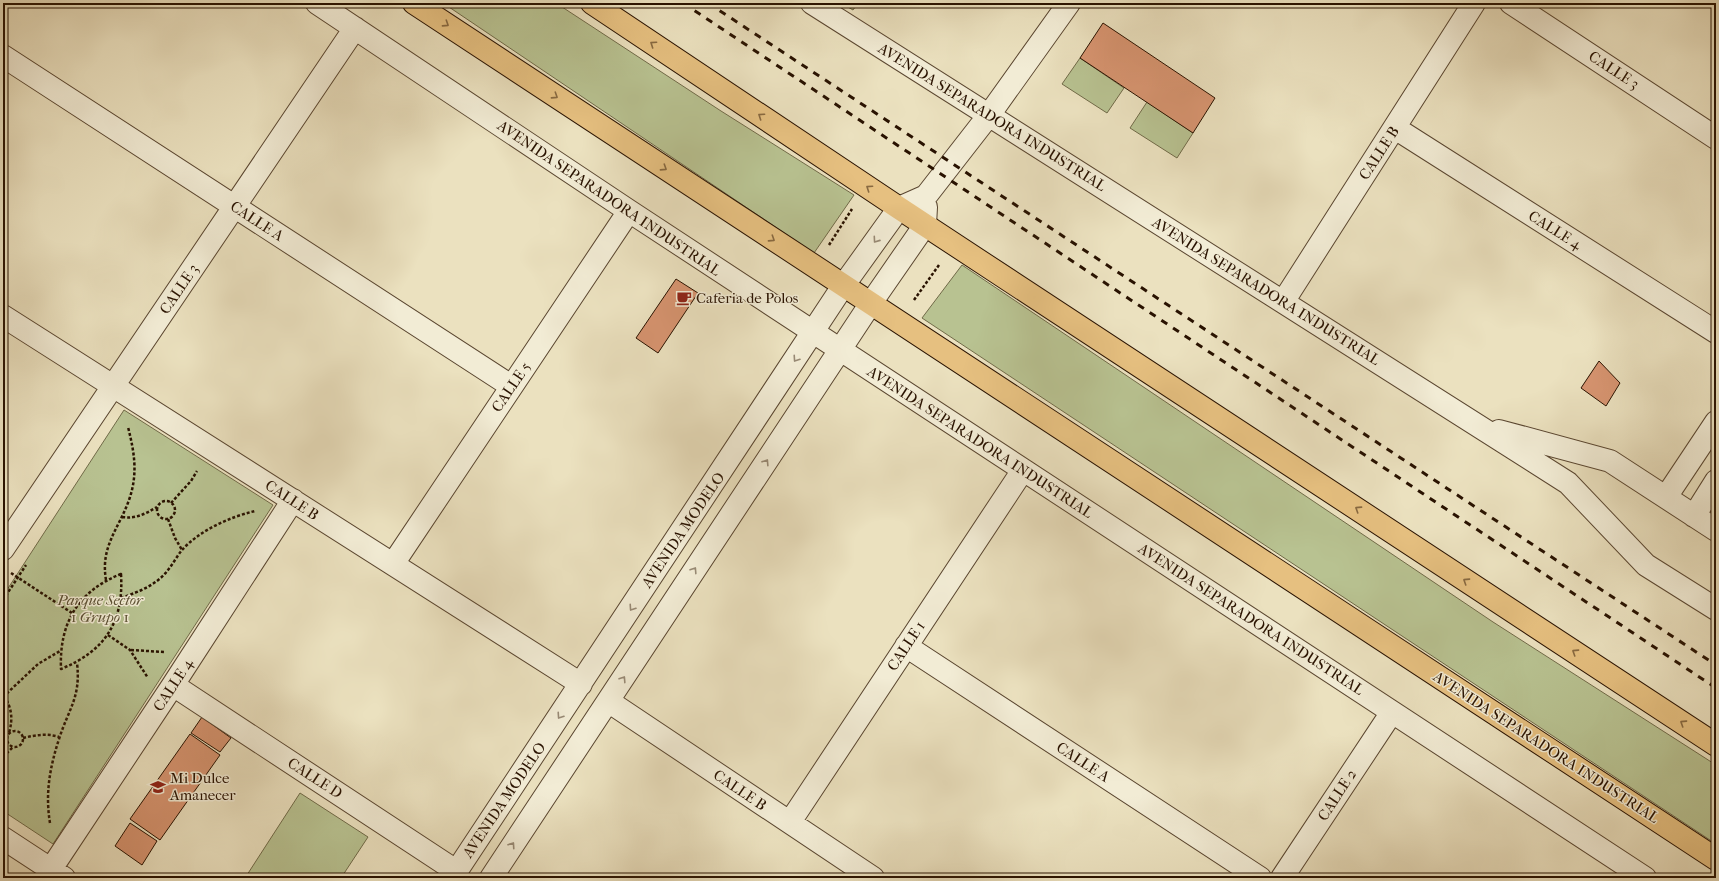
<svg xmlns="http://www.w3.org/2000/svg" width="1719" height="881" viewBox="0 0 1719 881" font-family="'IM FELL French Canon',serif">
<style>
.green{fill:#b8c291;stroke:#706a48}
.building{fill:#d79470;stroke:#291200}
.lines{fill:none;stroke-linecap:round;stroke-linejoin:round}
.minor-casing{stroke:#5a4630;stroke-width:24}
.major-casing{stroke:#291200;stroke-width:24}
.path{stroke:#291200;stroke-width:2.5;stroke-dasharray:3 2;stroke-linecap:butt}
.minor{stroke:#f2ecd5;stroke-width:22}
.major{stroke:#e6c080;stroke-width:22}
.rail{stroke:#291200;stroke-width:3;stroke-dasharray:7 7;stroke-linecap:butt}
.oneway{stroke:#886940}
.oneway2{stroke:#988a75}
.labels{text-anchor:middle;stroke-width:3;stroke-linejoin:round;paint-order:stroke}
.street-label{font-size:15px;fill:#291200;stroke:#f2ecd5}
.poi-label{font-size:15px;fill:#291200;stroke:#f2ecd5;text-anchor:start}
.park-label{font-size:15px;font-style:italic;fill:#5b5033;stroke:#f2ecd5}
</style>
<rect width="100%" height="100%" fill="#ebe1bf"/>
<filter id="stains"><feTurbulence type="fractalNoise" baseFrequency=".005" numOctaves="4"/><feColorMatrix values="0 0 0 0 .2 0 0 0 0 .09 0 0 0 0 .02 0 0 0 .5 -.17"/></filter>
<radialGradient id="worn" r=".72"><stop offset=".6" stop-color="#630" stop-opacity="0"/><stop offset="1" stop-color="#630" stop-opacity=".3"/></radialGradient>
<path class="green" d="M443,3h113l165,108 133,84 -40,58z
M841,3h17l-5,7z
M1080,58l44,30 -17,25 -45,-29z
M1147,102l46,31 -16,25 -47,-30z
M962,265l531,357 223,143v79l-794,-526z
M124,410l149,95 -220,339 -50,-33v-215z
M300,793l68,44 -27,41h-96z"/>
<path class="building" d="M1103,23l112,75 -22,35 -113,-75z
M676,279l22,14 -40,60 -22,-15z
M1599,361l21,22 -14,23 -25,-18z
M202,717l29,21 -11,14 -29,-19z
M190,734l30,21 -60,85 -30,-21z
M130,823l27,18 -15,24 -27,-19z"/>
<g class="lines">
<g class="minor-casing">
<path id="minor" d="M317,3l312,208 1016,667
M812,3l756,480 78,82 70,44
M1511,3l205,135
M3,56l508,330
M1395,128l321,204
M1283,302l191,-299
M3,316l578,368
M1499,431l111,30 106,69
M1666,497l50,-75
M1694,516l22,-35
M3,549l352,-521
M393,564l236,-353
M906,646l354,232
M173,685l283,186
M608,701l265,177
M790,822l233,-352
M3,838l61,40
M51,869l122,-184 120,-185
M452,878l391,-592 56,-78 27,-12 63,-81 80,-112
M491,878l380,-575 54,-78 1,-18
M1282,878l110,-166"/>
</g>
<g class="major-casing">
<path id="major" d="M414,3l1302,856
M592,3l307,205 817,537"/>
</g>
<path class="path" d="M829,245l23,-36
M914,300l25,-35
M157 510a9 9 0 1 1 18 0a9 9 0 1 1-18 0Z
M171,503l20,-22 6,-10
M122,517c14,2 23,-3 35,-10
M168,519l7,19 7,12
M11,573l61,40
M121,574c3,48 -16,77 -60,95 -2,-46 17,-78 60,-95z
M106,580c-6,-35 14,-52 24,-83 8,-25 4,-46 -2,-70
M121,598c17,-6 36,-13 47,-28 5,-6 9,-14 14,-20 18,-20 48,-33 73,-39
M3,600l23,-35
M108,635l22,15 18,28
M131,650l33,2
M4,696c8,12 9,23 5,37
M3,697l35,-33 22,-13
M7 739a8 8 0 1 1 16 0a8 8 0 1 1-16 0Z
M23,738c13,-3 24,-5 36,-1
M3,757l10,-10
M50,823c-5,-30 0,-56 9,-84 10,-31 22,-42 18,-76"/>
<use href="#minor" class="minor"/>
<use href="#major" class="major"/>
<path class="rail" d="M683,3l1033,685
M708,3l1008,662"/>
</g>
<defs><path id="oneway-chevron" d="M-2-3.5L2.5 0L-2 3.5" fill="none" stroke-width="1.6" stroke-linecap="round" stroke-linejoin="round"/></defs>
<g class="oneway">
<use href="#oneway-chevron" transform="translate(446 24) rotate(33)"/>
<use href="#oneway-chevron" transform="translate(653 44) rotate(-146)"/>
<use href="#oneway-chevron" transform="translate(555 96) rotate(33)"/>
<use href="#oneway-chevron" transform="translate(761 116) rotate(-146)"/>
<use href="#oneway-chevron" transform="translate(664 168) rotate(33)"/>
<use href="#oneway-chevron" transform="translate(869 188) rotate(-146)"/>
<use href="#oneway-chevron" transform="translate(772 239) rotate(33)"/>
<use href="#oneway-chevron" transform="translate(1358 509) rotate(-147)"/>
<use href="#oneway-chevron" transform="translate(1466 581) rotate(-147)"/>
<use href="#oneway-chevron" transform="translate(1575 652) rotate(-147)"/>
<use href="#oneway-chevron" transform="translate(1683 723) rotate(-147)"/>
</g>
<g class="oneway2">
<use href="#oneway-chevron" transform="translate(876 240) rotate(125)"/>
<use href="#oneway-chevron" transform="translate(796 359) rotate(124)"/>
<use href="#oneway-chevron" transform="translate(766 462) rotate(-57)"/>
<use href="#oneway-chevron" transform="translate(694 570) rotate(-57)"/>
<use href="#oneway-chevron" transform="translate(632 608) rotate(124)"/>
<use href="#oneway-chevron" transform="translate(623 679) rotate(-57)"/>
<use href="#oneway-chevron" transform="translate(560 716) rotate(124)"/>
<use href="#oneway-chevron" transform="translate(512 845) rotate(-56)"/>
</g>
<defs>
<g id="cafe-bare" transform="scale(1.2)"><path d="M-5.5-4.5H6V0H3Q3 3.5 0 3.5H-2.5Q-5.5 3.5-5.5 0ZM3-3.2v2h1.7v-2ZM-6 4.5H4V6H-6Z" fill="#8f2418" stroke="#f2ecd5" stroke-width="2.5" paint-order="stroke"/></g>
<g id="school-bare" transform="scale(1.2)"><path d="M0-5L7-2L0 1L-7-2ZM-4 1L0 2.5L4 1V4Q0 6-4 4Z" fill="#8f2418" stroke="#f2ecd5" stroke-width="2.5" paint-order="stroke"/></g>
</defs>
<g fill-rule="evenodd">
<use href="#cafe-bare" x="684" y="298"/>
<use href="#school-bare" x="158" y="787"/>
</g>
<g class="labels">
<g class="street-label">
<text transform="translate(1614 70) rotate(33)" y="5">CALLE 3</text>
<text transform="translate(992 117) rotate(32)" y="5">AVENIDA SEPARADORA INDUSTRIAL</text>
<text transform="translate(1379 153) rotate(-57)" y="5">CALLE B</text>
<text transform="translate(609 198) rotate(34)" y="5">AVENIDA SEPARADORA INDUSTRIAL</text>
<text transform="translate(257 221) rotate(33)" y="5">CALLE A</text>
<text transform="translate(1555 230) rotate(32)" y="5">CALLE 4</text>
<text transform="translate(179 289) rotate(-56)" y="5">CALLE 3</text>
<text transform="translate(1266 291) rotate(32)" y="5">AVENIDA SEPARADORA INDUSTRIAL</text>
<text transform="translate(511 387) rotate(-56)" y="5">CALLE 5</text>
<text transform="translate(980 442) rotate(33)" y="5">AVENIDA SEPARADORA INDUSTRIAL</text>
<text transform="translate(292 500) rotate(33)" y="5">CALLE B</text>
<text transform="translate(683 530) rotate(-56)" y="5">AVENIDA MODELO</text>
<text transform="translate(1251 619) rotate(33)" y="5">AVENIDA SEPARADORA INDUSTRIAL</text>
<text transform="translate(906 646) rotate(-57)" y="5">CALLE 1</text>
<text transform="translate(173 685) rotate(-57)" y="5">CALLE 4</text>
<text transform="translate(1546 747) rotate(33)" y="5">AVENIDA SEPARADORA INDUSTRIAL</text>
<text transform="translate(1083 762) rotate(33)" y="5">CALLE A</text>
<text transform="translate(315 778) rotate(33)" y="5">CALLE D</text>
<text transform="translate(740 790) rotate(34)" y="5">CALLE B</text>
<text transform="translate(1337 795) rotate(-57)" y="5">CALLE 2</text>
<text transform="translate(504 800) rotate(-56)" y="5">AVENIDA MODELO</text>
</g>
<g class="poi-label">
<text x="696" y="303">Caferia de Polos</text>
<text x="170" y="783">Mi Dulce<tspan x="170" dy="17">Amanecer</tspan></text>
</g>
<g class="park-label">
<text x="100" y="605">Parque Sector<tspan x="100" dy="17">1 Grupo 1</tspan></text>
</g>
</g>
<rect width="1719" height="881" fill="none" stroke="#ebe1bf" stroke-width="16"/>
<rect x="4" y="4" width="1711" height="873" fill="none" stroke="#291200" stroke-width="2"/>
<rect x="8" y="8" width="1703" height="865" fill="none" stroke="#291200"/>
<rect width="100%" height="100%" filter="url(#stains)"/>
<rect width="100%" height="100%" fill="url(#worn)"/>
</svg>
